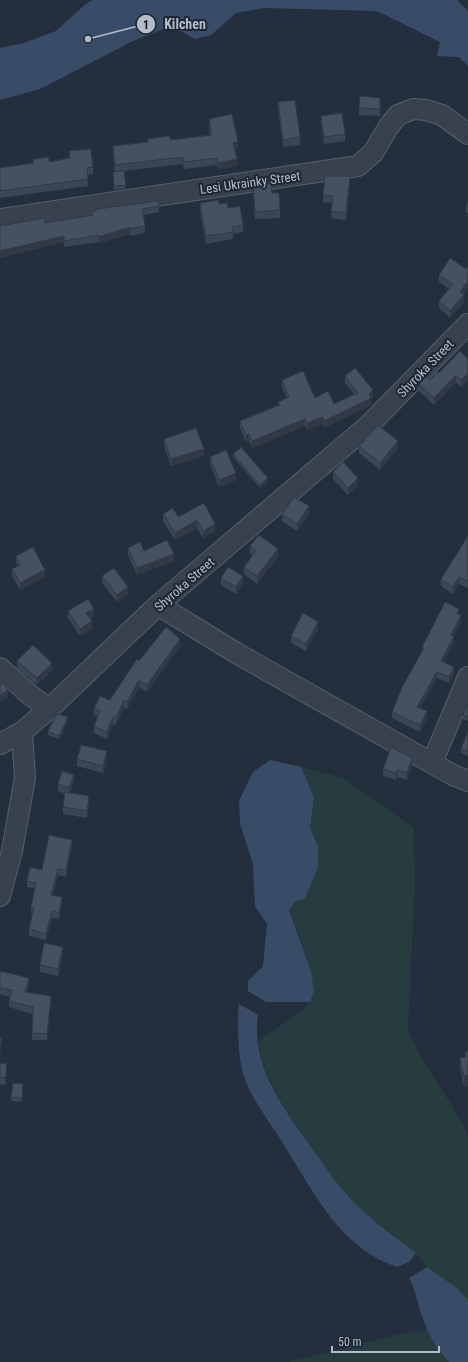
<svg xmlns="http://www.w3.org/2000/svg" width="468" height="1362" viewBox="0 0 468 1362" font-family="'Roboto Condensed',sans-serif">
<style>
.green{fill:#263c3f}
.water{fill:#394c67}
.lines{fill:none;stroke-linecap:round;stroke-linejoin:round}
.minor-casing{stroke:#565f6c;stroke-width:22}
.minor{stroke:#38414e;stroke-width:20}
.wall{fill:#3b4654}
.shaded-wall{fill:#303945}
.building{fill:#455162;stroke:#303945}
.labels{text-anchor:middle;stroke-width:4;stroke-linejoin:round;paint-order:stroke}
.street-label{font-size:13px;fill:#b4bcc9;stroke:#1d2633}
.leader{fill:none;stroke:#b4bcc9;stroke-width:1.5}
.callout-dot{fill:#b4bcc9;stroke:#1d2633;stroke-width:1.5}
.mark-label{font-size:12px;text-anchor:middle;font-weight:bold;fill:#111}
.callout-label{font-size:14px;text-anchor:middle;font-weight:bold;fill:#b4bcc9;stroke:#1d2633;stroke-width:4;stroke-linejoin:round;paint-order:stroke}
</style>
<rect width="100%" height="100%" fill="#242f3e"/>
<path class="green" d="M301,767l42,11 71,50 1,56 -7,145c13,36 43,69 60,106v165l-11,-12 -30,-21 -11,-14 -57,-45 -17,-18 -57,-78 -20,-42 -7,-28c14,-11 40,-27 51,-39 14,-14 -13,-75 -20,-93l6,-8 23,-56 -8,-18 4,-31z
M429,1330l11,22 9,10h-161l108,-27z"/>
<path class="water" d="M93,0h364l11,11v55l-9,-9 -22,-1 3,-14 -63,-31 -113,-3 -28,5 -25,22 -16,4 -24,-13 -40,16 -91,47 -40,11v-52l24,-5 32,-12 31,-28z
M270,760l31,7 13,30 -4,31 8,18v22l-13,30 -10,4 -6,8 22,61 3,21 -4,10h-44l-18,-11v-10l15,-15 4,-42 -12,-18 -2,-42 -13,-41 -1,-22 14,-29z
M239,1004l19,11c-8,53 30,100 59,140 13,18 25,37 42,52 17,17 38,31 57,46l-7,9 -12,5c-17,-6 -31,-14 -44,-26 -29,-24 -55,-75 -76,-107 -12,-19 -26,-36 -33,-58 -6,-16 -7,-55 -5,-72z
M427,1267l30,21 11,12v62h-19c-12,-12 -22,-30 -27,-46 -5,-13 -6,-26 -13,-38z"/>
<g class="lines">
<g class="minor-casing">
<path id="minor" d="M0,219l358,-53 15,-13 16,-27 9,-11 15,-6 13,1 16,5 26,19
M158,605l80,49 215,121 15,6
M0,668l29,26 20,15
M0,744l22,-12 27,-23 109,-104 212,-181 98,-100
M432,763l36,-86
M0,896l12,-45 13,-73 -3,-46"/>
</g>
<use href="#minor" class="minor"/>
</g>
<path class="wall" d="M278,102l22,35v8l-17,2 -5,-38z
M380,105v11l-21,-1v-7z
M321,116l24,18v7l-21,3 -3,-21z
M209,119l29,30 -3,1 2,16 -19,4 -1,-5 -33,4 -1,-5 -59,7 2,18 -12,1 -1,-14v-4h2l-2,-19v-7l34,-4v-3l23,1 40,-5 -1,-9z
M69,151l24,16v7l-6,1 1,11 -88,12v-30l33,-5v-4l16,3 20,-4z
M350,183l-4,37 -15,-2 1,-15 -9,-1v-7z
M253,186l19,7 8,17v8l-25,1z
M468,201v12h-2v-7z
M200,203l19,1 9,4 15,17v7l-10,2v5l-27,5 -6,-33z
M159,206v6l-16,3 2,11v7l-15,3v-2l-31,9v-1l-35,5v-5l-19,-19 47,-7v-4z
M466,269l-3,26 1,7 -14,16 -11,-10v-7l10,-12 -10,-7v-7z
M468,359v21l-7,7 -5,-5 -22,23 -15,-14v-7l11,-4 9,-7z
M345,376l28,21 -2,2v6l-47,23 -1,-4 -16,6 -2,-4 -53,22 -3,-7 -3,1 -6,-14v-7l38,-16v-3l9,-4 -5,-11v-7l33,18 19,6 20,-10 -9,-11z
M164,439l40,17 -33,10 -7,-20z
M359,446l39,2 -18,22 -21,-17z
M233,454l35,27 -8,7 -27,-31z
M210,457l26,23 -17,7 -9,-23z
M333,472l25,13 -10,10 -15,-16z
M204,503l11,28 -12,7 -6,-10 -22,12 -12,-19v-7l15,3z
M309,513l-12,18 -15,-10v-7z
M468,536v52l-9,-4 -6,10 -12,-8v-7z
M250,546l28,10 -21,28 -13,-10v-7l8,-12 -2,-1z
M128,548l16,3 30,10 -37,14 -9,-20z
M16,556l29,21 -25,13 -8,-14v-7l6,-3 -2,-3z
M102,576l26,18 -11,8 -15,-19z
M221,578l22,5 -7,11 -15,-9z
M68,611l26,5 -4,2 2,11 -12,7 -12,-18z
M459,615l2,7 -7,14v6l-11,20 11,11 -5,10 -12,-5 -17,30 7,10 -7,14 -28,-14v-6l30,-59v-6z
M318,629l-12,22 -15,-8v-7z
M180,646l-33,46 -8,-5 -12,22 -3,-2 -8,18 -3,-1 -6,15 -13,-6v-7l4,-10 -4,-1v-7l16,-8 29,-39z
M17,661l35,9 -15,15 -20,-17z
M468,704v17l-5,-2v-4z
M68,721l-9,18 -11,-4v-4z
M468,731v25l-7,-3v-4z
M107,758l-4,15 -26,-7v-7z
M412,765l-5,15 -10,-3 -1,3 -13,-4v-7z
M74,782l-4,11 19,10 -2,15 -24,-4v-7l2,-13 -7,-3v-7z
M72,846l-6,31 -8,-2 -5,20 9,8 -3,16 -7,-1 -6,22 -17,-4v-7l4,-15 -2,-1v-6l4,-18 -8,-2v-6z
M63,954l-5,22 -18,-4v-7z
M0,972l29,12 -2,8 24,10 -4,38h-15v-26l-23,-7v-6l1,-4 -10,-3z
M468,1051v35l-4,1 -4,-19v-10l5,-1v-5z
M0,1063l7,8 -2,14 -5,-1z
M23,1087l-1,15 -11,-1v-4z"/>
<path class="shaded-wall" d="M238,142v7l-5,1v-7z
M237,159v7l-19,4v-7z
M350,176v7l-4,37v-7z
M130,227v7l-31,9v-6z
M64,236v6l-64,16v-7z
M468,281v7l-8,11v-7z
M464,295v7l-14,16v-7z
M468,373v7l-7,7v-7z
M456,375v7l-22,23v-7z
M373,390v7l-2,2v6l-47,23v-7l45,-27z
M323,417v7l-16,6v-7z
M305,419v7l-53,22v-7z
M249,434v7l-3,1v-7z
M398,441v7l-18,22v-7z
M204,449v7l-33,10v-7z
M236,473v7l-17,7v-7z
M268,478v3l-8,7v-3z
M358,478v7l-10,10v-7z
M309,506v7l-12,18v-7z
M197,520v8l-22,12v-7z
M215,524v7l-12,7v-7z
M278,549v7l-21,28v-8z
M174,554v7l-37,14v-7z
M45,570v7l-25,13v-7z
M243,576v7l-7,11v-7z
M459,577v7l-6,10v-7z
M128,587v7l-11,8v-7z
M94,609v7l-8,4v-7z
M461,615v7l-7,14v6l-13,26v-7l10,-26z
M92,621v8l-12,7v-7z
M318,622v7l-12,22v-7z
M180,639v7l-33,46v-7z
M52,663v7l-15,15v-7z
M454,667v6l-5,10v-6z
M437,672v6l-20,35v-6z
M139,680v7l-12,22v-7z
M8,690v7l-8,5v-6z
M124,700v7l-8,18v-7z
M427,711v7l-7,14v-7z
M68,717v4l-9,18v-3z
M113,717v7l-6,15v-7z
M107,751v7l-4,15v-7z
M412,758v7l-5,15v-7z
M397,770v7l-1,3v-7z
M74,775v7l-5,13v-7z
M89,796v7l-2,15v-7z
M72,840v6l-6,31v-7z
M58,869v6l-7,26v-6z
M62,897v6l-3,16v-6z
M52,911v7l-6,22v-6z
M63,947v7l-5,22v-7z
M29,978v6l-4,14v-6z
M51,996v6l-4,38v-6z
M2,1038v7l-2,10v-7z
M7,1064v7l-2,14v-7z
M468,1075v11l-4,1v-11z"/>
<path class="building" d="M360,96l20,2v11l-21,-1z
M295,100l5,37 -17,3 -5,-38z
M342,113l3,21 -21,3 -3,-21z
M232,114l6,28 -5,1 4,16 -19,4 -1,-5 -33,4 -1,-5 -68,8 -2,-19 35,-4 -1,-3 23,-3v4l42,-5 -3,-16z
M91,149l2,18 -6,1 1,11 -88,12v-23l33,-5v-4l16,-2v5l21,-4 -1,-7z
M124,171l2,14 -12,1 -1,-14z
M325,176h25l-4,37 -15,-2 2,-15 -10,-1z
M271,183l1,10h7l1,17 -25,2 -2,-26z
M219,200v4l8,-1 1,5 12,-2 3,19 -11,2 1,5 -27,4 -6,-33z
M158,201l1,5 -17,3 3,17 -15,3v-2l-31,10v-2l-35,6v-5l-64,15v-25l44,-8 1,5 48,-8 -1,-3 6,-3z
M450,258l16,11 2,-2v14l-8,11 4,3 -14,16 -11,-10 14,-17 -14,-9z
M460,351l8,8v14l-7,7 -5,-5 -22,23 -15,-14 7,-8 4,4 7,-8 2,1z
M355,368l18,22 -4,4 2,4 -47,23 -1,-4 -16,6 -2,-4 -53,22 -3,-7 -3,1 -6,-14 40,-16 -2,-3 11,-5 -7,-17 21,-9 12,27 13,-7 6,13 24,-11 -13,-17z
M378,425l20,16 -18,22 -21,-17z
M196,428l8,21 -33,10 -7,-20z
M241,447l27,31 -8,7 -27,-31z
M226,450l10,23 -17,7 -9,-23z
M343,462l15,16 -10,10 -15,-16z
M294,497l15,9 -12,18 -15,-10z
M204,503l11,21 -12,7 -6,-11 -22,13 -12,-19 10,-6 5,9z
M259,535l19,14 -21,27 -13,-9 12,-16 -6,-5z
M468,536v45l-9,-4 -6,10 -12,-8z
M167,540l7,14 -37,14 -9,-20 12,-6 4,9z
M33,547l12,23 -25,13 -8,-14 8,-4 -4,-9z
M228,567l15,9 -7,11 -15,-9z
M114,568l14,19 -11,8 -15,-19z
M88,599l6,10 -8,4 6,8 -12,8 -12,-18z
M445,602l14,7 -2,5 4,1 -10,20 3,1 -13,25 13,6 -5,10 -12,-5 -20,35 10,4 -7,14 -28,-13 10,-25 22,-39 -2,-1z
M303,613l15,9 -12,22 -15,-8z
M166,627l14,12 -33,46 -8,-5 -12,22 -3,-2 -8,18 -3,-1 -6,15 -13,-6 6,-15 -6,-3 6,-12 10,4 27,-41 2,2z
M33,645l19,18 -15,15 -20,-17z
M3,683l5,7 -8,6v-11z
M468,704v13l-5,-2z
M57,714l11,3 -9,19 -11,-5z
M468,731v20l-7,-2z
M81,745l26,6 -4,15 -26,-7z
M391,747l21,11 -5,15 -10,-3 -1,3 -13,-4z
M62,771l12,4 -5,13 -11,-4z
M65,792l24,4 -2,15 -24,-4z
M49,835l23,5 -6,30 -8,-1 -7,26 11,2 -3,16 -7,-2 -6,23 -17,-5 5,-21 -3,-1 5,-24 -9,-2 3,-14 12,3z
M44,943l19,4 -5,22 -18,-4z
M0,971l29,7 -4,14 26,4 -4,38 -15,-1 1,-26 -24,-6 3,-11 -12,-2z
M0,1037l2,1 -2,10z
M468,1051v24l-4,1 -4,-18 6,-1 -1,-5z
M0,1063l7,1 -2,14 -5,-1z
M13,1083l10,1 -1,14 -11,-1z"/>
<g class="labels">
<g class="street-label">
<text transform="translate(250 182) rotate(-8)" y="5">Lesi Ukrainky Street</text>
<text transform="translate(425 368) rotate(-46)" y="5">Shyroka Street</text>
<text transform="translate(184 584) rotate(-41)" y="5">Shyroka Street</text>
</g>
</g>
<path class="leader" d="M88 39L146 24"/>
<g class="callout-dot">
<circle cx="88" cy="39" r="4"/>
<circle cx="146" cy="24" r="10"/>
</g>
<g class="mark-label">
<text x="146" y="29">1</text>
</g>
<g class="callout-label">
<text x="185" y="29">Kilchen</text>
</g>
<path d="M332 1346v6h107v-6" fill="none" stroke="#b4bcc9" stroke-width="2"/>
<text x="338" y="1346" font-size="12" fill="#b4bcc9" stroke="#1d2633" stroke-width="3" paint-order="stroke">50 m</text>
</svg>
